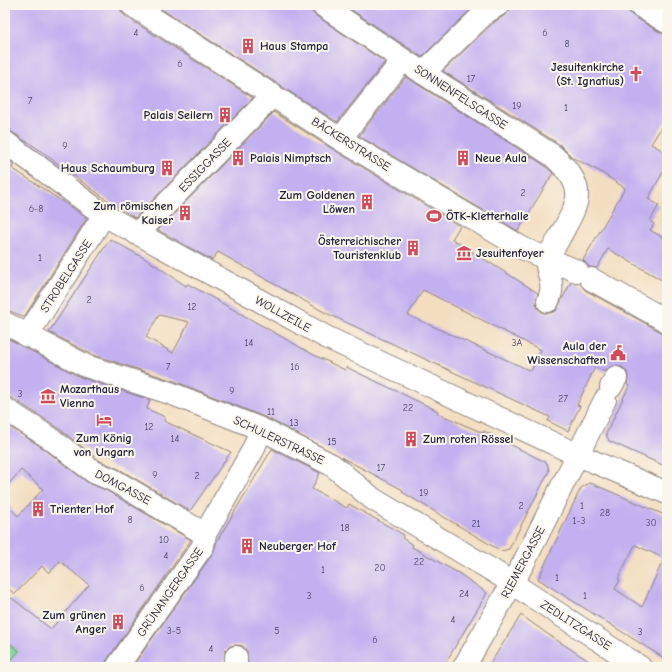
<svg xmlns="http://www.w3.org/2000/svg" width="672" height="672" viewBox="0 0 672 672" font-family="'Comic Neue',sans-serif">
<style>
.green{fill:#79cf92;stroke:#4e7866}
.building{fill:#c2b0f0;fill-rule:evenodd}
.lines{fill:none;stroke-linecap:round;stroke-linejoin:round}
.street-casing{stroke:#8a807e;stroke-width:24}
.street{stroke:#fff;stroke-width:22}
.labels{text-anchor:middle;stroke-width:4;stroke-linejoin:round;paint-order:stroke}
.number-label{font-size:10px;fill:#4a4668}
.poi-label{font-size:12px;font-weight:bold;fill:#22223b;stroke:#fbf7ec;text-anchor:start}
.street-label{font-size:12px;fill:#22223b;stroke:#fbf7ec}
</style>
<rect width="100%" height="100%" fill="#fbf7ec"/>
<filter id="ink" filterUnits="userSpaceOnUse"><feTurbulence type="fractalNoise" baseFrequency=".025" numOctaves="2"/><feDisplacementMap in="SourceGraphic" scale="8" xChannelSelector="R" yChannelSelector="G"/><feConvolveMatrix kernelMatrix="1 2 1 2 8 2 1 2 1" color-interpolation-filters="sRGB"/></filter>
<filter id="wash" filterUnits="userSpaceOnUse"><feTurbulence type="fractalNoise" baseFrequency=".012" numOctaves="4" result="noise"/><feDisplacementMap in="SourceGraphic" scale="16" xChannelSelector="R" yChannelSelector="G"/><feGaussianBlur stdDeviation="0.9" result="paint"/><feColorMatrix in="noise" values="0 0 0 0 0 0 0 0 0 0 0 0 0 0 0 0 0 1.4 0 .05"/><feComposite in="paint" operator="in"/></filter>
<g filter="url(#wash)">
<rect width="100%" height="100%" fill="#f3dec0"/>
<path class="green" d="M5,640l16,13 -7,9 -3,-2 -6,7z"/>
<g id="blocks">
<path class="building" d="M5,5h115l1,6 4,5 128,82 -118,120 -32,-21 -76,-56v1l-15,-10 -7,-2z
M155,5h155l1,6 4,4 70,47 -48,60z
M344,5h131l-53,52z
M510,5h117l1,6 5,5 28,17 6,1v84l-16,26 16,9v12l-19,34 11,6 -9,16 4,3 -4,6 17,10v43l-59,-34 -11,19 -8,-1 -6,-7 42,-72 -26,-17 -26,-13 -14,-14 -116,-73 50,-48 12,-8 4,-4z
M406,77l138,88 9,8 -35,58 -159,-95z
M274,112l60,38 126,76 -8,13 86,54 -2,10 2,6 5,4h7l6,-2 15,-29 9,1 5,7 76,42 6,1v134l-58,-26 -3,-7 23,-48 -2,-2 1,-6 -1,-6 -5,-5 -7,-1 -5,1 -5,5 -10,-5 -18,38 3,1 -12,25 -20,-10 2,-4 -226,-105 -106,-60 -6,8 -54,-30zM423,290l118,60 -10,21 -123,-56z
M5,158l9,6 -2,4 75,50 -63,99 -19,-8z
M110,239l41,23 35,24 2,-2 126,71 31,15 1,-3 92,44 -1,2 46,20 1,-2 63,32 2,8 -40,78 -8,2 -99,-59 1,-2 -136,-72 -93,-37 -83,-27 -42,-22zM159,315l30,7 -16,31 -27,-16z
M7,338l73,39 70,23 -3,9 18,8 -1,4 67,31 -41,59 -71,-42 -19,-8 -43,-34 -45,-29 -7,-1v-56z
M5,424l38,24 44,34 20,9 84,49 -84,120 -2,7h-100l14,-16 -14,-11v-35l7,-7 39,31 38,-44 -29,-24 -11,12 -7,-7 -27,28 -10,-8v-83l13,13 25,-27 -22,-19 -16,18z
M272,449l48,24 -8,16 35,19 2,-4 55,31 -2,3 11,7 -1,2 48,27 27,19 -44,74h-195l-1,-16 -4,-5 -7,-1 -6,1 -5,5 -1,16h-92l81,-114 4,-12z
M589,483l4,1 74,32v144l-129,-81 41,-87 2,-4zM635,545l29,13 -22,49 -27,-18 5,-9 -2,-1z
M521,615l28,20 49,32h-110z"/>
</g>
</g>
<g filter="url(#ink)">
<use href="#blocks" fill-opacity="0" stroke="#8a807e" stroke-width="1"/>
<g class="lines">
<g class="street-casing">
<path id="street" d="M132,5l208,134 184,110 53,22
M322,5l101,68 129,82c38,34 27,46 6,85 -3,6 -9,13 -11,19 -2,15 10,23 1,42
M639,5l28,17
M423,73l62,-60 13,-8
M340,139l63,-79
M5,142l99,73 222,122 252,118 89,38
M137,234l136,-139
M591,279l76,42
M5,323l81,43 84,27 91,36 71,36 41,34 122,73 145,95
M27,336l77,-121
M611,387l5,-9
M5,409l45,29 44,34 19,8 92,54
M236,657v10
M117,667l86,-121 2,-12 48,-84 8,-21
M464,667l59,-103 82,-164"/>
</g>
<use href="#street" class="street"/>
</g>
</g>
<defs>
<g id="building-bare" transform="scale(1.2)"><path d="M-4-6H4V6H1V3H-1V6H-4ZM-2.5-4.3h1.7v1.8h-1.7ZM.8-4.3h1.7v1.8H.8ZM-2.5-1h1.7V.8h-1.7ZM.8-1h1.7V.8H.8Z" fill="#d1495b" stroke="#fbf7ec" stroke-width="2.5" paint-order="stroke"/></g>
<g id="church-bare" transform="scale(1.2)"><path d="M-1.2-6h2.4v3.5h3.3v2.4h-3.3V6h-2.4V-.1h-3.3v-2.4h3.3Z" fill="#d1495b" stroke="#fbf7ec" stroke-width="2.5" paint-order="stroke"/></g>
<g id="stadium-bare" transform="scale(1.2)"><path d="M0-5a6.5 5 0 1 0 0 10a6.5 5 0 1 0 0-10ZM-3.5-1.8h7v3.6h-7Z" fill="#d1495b" stroke="#fbf7ec" stroke-width="2.5" paint-order="stroke"/></g>
<g id="museum-bare" transform="scale(1.2)"><path d="M0-6L6-3V-2H-6V-3ZM-5-1h2V3h-2ZM-1-1h2V3h-2ZM3-1h2V3H3ZM-6 4H6V6H-6Z" fill="#d1495b" stroke="#fbf7ec" stroke-width="2.5" paint-order="stroke"/></g>
<g id="civic-bare" transform="scale(1.2)"><path d="M-.6-6.5H3V-4.5H.6V-3L4-1V1h2V6H-6V1h2V-1L-.6-3ZM-1.2 2.5V6h2.4V2.5Z" fill="#d1495b" stroke="#fbf7ec" stroke-width="2.5" paint-order="stroke"/></g>
<g id="hotel-bare" transform="scale(1.2)"><path d="M-6-4.5h1.5V1H6V5H4.5V3h-9V5H-6ZM-4 0a1.8 1.8 0 1 1 3.6 0ZM.5 0V-2.5h3Q6-2.5 6 0Z" fill="#d1495b" stroke="#fbf7ec" stroke-width="2.5" paint-order="stroke"/></g>
</defs>
<g fill-rule="evenodd">
<use href="#building-bare" x="248" y="46"/>
<use href="#church-bare" x="636" y="74"/>
<use href="#building-bare" x="225" y="115"/>
<use href="#building-bare" x="238" y="158"/>
<use href="#building-bare" x="463" y="158"/>
<use href="#building-bare" x="167" y="168"/>
<use href="#building-bare" x="367" y="202"/>
<use href="#building-bare" x="185" y="213"/>
<use href="#stadium-bare" x="434" y="216"/>
<use href="#building-bare" x="413" y="248"/>
<use href="#museum-bare" x="464" y="253"/>
<use href="#civic-bare" x="618" y="353"/>
<use href="#museum-bare" x="48" y="396"/>
<use href="#hotel-bare" x="104" y="420"/>
<use href="#building-bare" x="411" y="439"/>
<use href="#building-bare" x="38" y="509"/>
<use href="#building-bare" x="247" y="546"/>
<use href="#building-bare" x="118" y="622"/>
</g>
<g class="labels">
<g class="number-label">
<text x="136" y="36">4</text>
<text x="545" y="36">6</text>
<text x="567" y="47">8</text>
<text x="180" y="67">6</text>
<text x="471" y="82">17</text>
<text x="30" y="104">7</text>
<text x="517" y="109">19</text>
<text x="566" y="111">1</text>
<text x="65" y="149">9</text>
<text x="523" y="196">2</text>
<text x="36" y="212">6-8</text>
<text x="40" y="261">1</text>
<text x="89" y="303">2</text>
<text x="192" y="310">12</text>
<text x="249" y="346">14</text>
<text x="517" y="346">3A</text>
<text x="168" y="370">7</text>
<text x="295" y="370">16</text>
<text x="232" y="394">9</text>
<text x="20" y="397">3</text>
<text x="563" y="402">27</text>
<text x="408" y="411">22</text>
<text x="271" y="415">11</text>
<text x="294" y="426">13</text>
<text x="149" y="430">12</text>
<text x="175" y="442">14</text>
<text x="332" y="445">15</text>
<text x="381" y="471">17</text>
<text x="155" y="478">9</text>
<text x="197" y="479">2</text>
<text x="424" y="496">19</text>
<text x="521" y="509">2</text>
<text x="582" y="509">1</text>
<text x="605" y="516">28</text>
<text x="130" y="523">8</text>
<text x="579" y="524">1-3</text>
<text x="651" y="526">30</text>
<text x="476" y="527">21</text>
<text x="345" y="531">18</text>
<text x="164" y="543">10</text>
<text x="166" y="559">4</text>
<text x="419" y="565">22</text>
<text x="380" y="571">20</text>
<text x="323" y="573">1</text>
<text x="557" y="581">1</text>
<text x="142" y="591">6</text>
<text x="464" y="597">24</text>
<text x="309" y="599">3</text>
<text x="585" y="599">1</text>
<text x="453" y="623">4</text>
<text x="174" y="634">3-5</text>
<text x="277" y="634">5</text>
<text x="640" y="635">3</text>
<text x="375" y="643">6</text>
<text x="211" y="652">4</text>
</g>
<g class="poi-label">
<text x="260" y="50">Haus Stampa</text>
<text x="624" y="71" text-anchor="end">Jesuitenkirche<tspan x="624" dy="14">(St. Ignatius)</tspan></text>
<text x="213" y="119" text-anchor="end">Palais Seilern</text>
<text x="250" y="162">Palais Nimptsch</text>
<text x="475" y="162">Neue Aula</text>
<text x="155" y="172" text-anchor="end">Haus Schaumburg</text>
<text x="355" y="199" text-anchor="end">Zum Goldenen<tspan x="355" dy="14">Löwen</tspan></text>
<text x="173" y="210" text-anchor="end">Zum römischen<tspan x="173" dy="14">Kaiser</tspan></text>
<text x="446" y="220">ÖTK-Kletterhalle</text>
<text x="401" y="245" text-anchor="end">Österreichischer<tspan x="401" dy="14">Touristenklub</tspan></text>
<text x="476" y="257">Jesuitenfoyer</text>
<text x="606" y="350" text-anchor="end">Aula der<tspan x="606" dy="14">Wissenschaften</tspan></text>
<text x="60" y="393">Mozarthaus<tspan x="60" dy="14">Vienna</tspan></text>
<text x="104" y="442" text-anchor="middle">Zum König<tspan x="104" dy="14">von Ungarn</tspan></text>
<text x="423" y="443">Zum roten Rössel</text>
<text x="50" y="513">Trienter Hof</text>
<text x="259" y="550">Neuberger Hof</text>
<text x="106" y="619" text-anchor="end">Zum grünen<tspan x="106" dy="14">Anger</tspan></text>
</g>
<g class="street-label">
<text transform="translate(461 97) rotate(33)" y="4">SONNENFELSGASSE</text>
<text transform="translate(351 144) rotate(32)" y="4">BÄCKERSTRASSE</text>
<text transform="translate(205 165) rotate(-46)" y="4">ESSIGGASSE</text>
<text transform="translate(66 276) rotate(-57)" y="4">STROBELGASSE</text>
<text transform="translate(283 314) rotate(29)" y="4">WOLLZEILE</text>
<text transform="translate(279 440) rotate(25)" y="4">SCHULERSTRASSE</text>
<text transform="translate(123 487) rotate(28)" y="4">DOMGASSE</text>
<text transform="translate(523 562) rotate(-62)" y="4">RIEMERGASSE</text>
<text transform="translate(170 592) rotate(-55)" y="4">GRÜNANGERGASSE</text>
<text transform="translate(576 625) rotate(33)" y="4">ZEDLITZGASSE</text>
</g>
</g>
<rect width="672" height="672" fill="none" stroke="#fbf7ec" stroke-width="20"/>
</svg>
